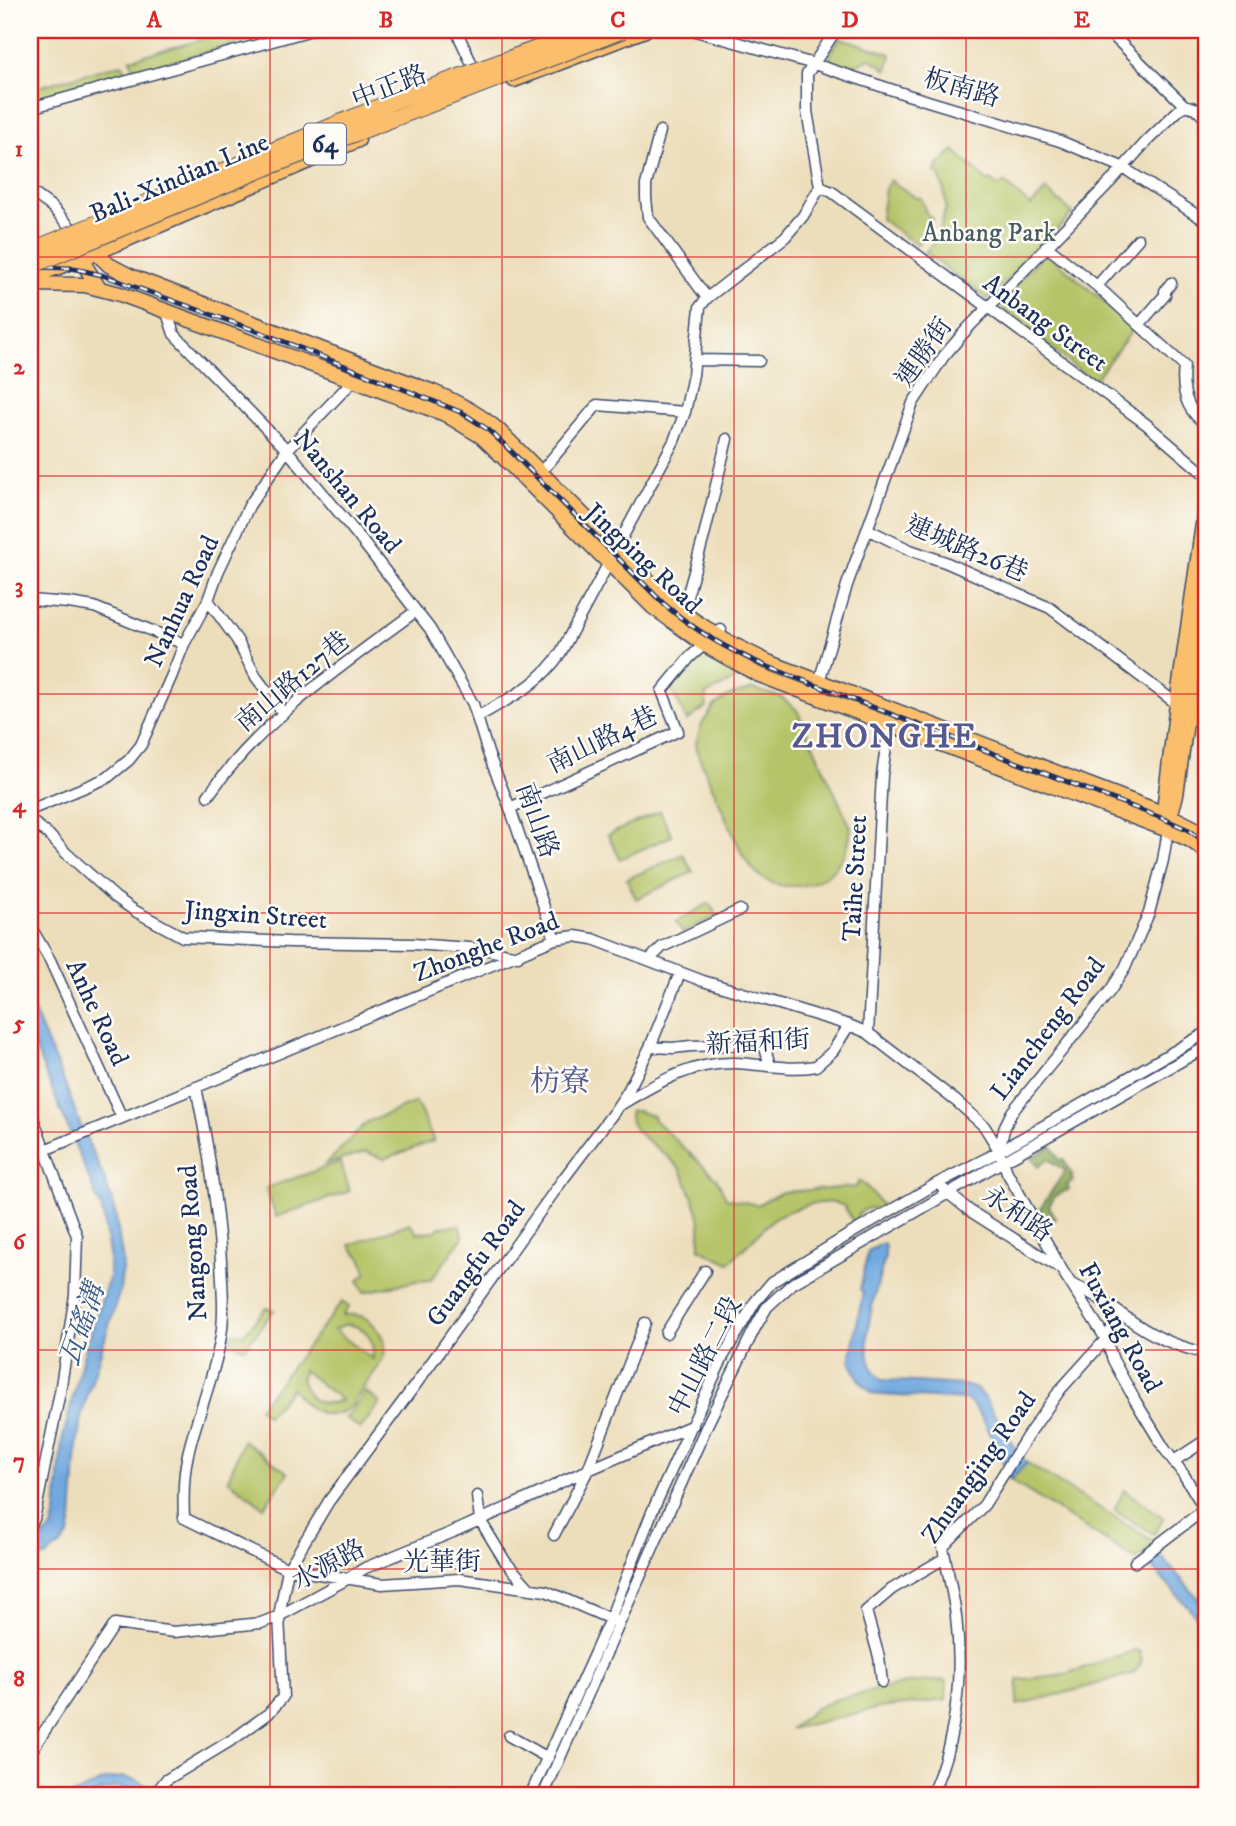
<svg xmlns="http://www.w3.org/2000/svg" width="1236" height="1826" viewBox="0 0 1236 1826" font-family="'IM FELL DW Pica','Noto Serif TC',serif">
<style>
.green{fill:#b5c467;stroke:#687a62;stroke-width:2;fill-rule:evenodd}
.forest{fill:#90aa5c;stroke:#566c5d;stroke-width:2}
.water{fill:#6fa8df;stroke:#456c9e;stroke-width:2}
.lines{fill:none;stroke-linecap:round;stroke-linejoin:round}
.minor-casing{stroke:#3a496c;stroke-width:13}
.major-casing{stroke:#3a496c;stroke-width:17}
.minor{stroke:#fff;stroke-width:10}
.major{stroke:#fabe6d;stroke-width:14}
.rail-casing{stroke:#1b2f5e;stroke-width:5}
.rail{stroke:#fdfcf7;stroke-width:2.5;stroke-dasharray:8;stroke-linecap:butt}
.highway-bridge-casing{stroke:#3a496c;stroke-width:18;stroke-linecap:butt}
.highway-bridge{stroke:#fabe6d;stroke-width:16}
.grid{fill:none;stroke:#d62828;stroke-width:2;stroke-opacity:0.55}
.labels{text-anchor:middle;stroke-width:5;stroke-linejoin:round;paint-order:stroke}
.shield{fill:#fdfcf7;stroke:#5f6c8c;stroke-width:2}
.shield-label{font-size:24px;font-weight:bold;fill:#1b2f5e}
.street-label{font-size:26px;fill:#1b2f5e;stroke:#fdfcf7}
.park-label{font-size:26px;fill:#495c61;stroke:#fdfcf7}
.water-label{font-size:28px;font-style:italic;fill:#38598b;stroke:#fdfcf7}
.quarter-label{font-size:30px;fill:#565990;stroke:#fdfcf7}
.district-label{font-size:33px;font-weight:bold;letter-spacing:2px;fill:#565990;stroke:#fdfcf7}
.neatline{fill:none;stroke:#d62828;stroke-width:2.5}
.grid-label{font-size:23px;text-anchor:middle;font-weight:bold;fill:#d62828}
</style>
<rect width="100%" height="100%" fill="#fdfcf7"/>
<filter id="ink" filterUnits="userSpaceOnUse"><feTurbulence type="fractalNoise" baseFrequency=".0143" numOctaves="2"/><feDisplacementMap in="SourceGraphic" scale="14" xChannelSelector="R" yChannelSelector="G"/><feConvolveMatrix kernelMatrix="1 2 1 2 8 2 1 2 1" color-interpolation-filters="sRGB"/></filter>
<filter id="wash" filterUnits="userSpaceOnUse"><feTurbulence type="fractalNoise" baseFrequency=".00686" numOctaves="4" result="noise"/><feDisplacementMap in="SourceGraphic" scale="28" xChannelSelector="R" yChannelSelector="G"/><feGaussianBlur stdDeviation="1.57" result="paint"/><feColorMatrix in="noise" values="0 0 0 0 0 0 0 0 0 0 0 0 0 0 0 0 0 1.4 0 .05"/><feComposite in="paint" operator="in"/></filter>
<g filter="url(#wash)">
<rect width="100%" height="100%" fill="#eddebb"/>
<path class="green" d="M237,30h49l-148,41 -3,1 -5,-13z
M841,38l50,16 -4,16 -17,-12 -24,11 -13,-4 -4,-7 7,-15z
M121,64l3,2 2,8 -96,27v-12z
M954,150l34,32 3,-2 8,7 5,-5 27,24 15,-16 27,23 -83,85 -3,1 -62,-47 12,-13 9,-32 -2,-17 -5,-15 -4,-3 4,-8z
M890,180l26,18h5l5,15 6,5 -3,12 -12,15 -36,-26 4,-30z
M1046,255l6,2 82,71 -41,54 -96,-78 45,-48z
M706,652l40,22 -41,21 2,11 -20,15 -16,-33 18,-26z
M753,689l28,8 16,13 54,118c-3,34 -26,59 -61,58 -9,0 -18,-2 -26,-7 -10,-6 -16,-15 -22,-25l-44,-99 -2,-12 6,-19 13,-19 16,-10z
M660,811l12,25 -52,23 -12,-24z
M683,854l10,18 -57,27 -9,-20z
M709,903l8,13 -34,17 -7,-11z
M416,1102l18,39 -50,18 -18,-7 -40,12 41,-42z
M630,1111h8l15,5 1,4 63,59 9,19 31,7 25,-13 74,-5 3,-6 8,6 17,21 -5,3c-7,-5 -15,-3 -21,4l2,8 -4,3 -12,-20 -10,-4 -24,2 -18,6 -17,7 -46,46 -29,-14c-1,-9 1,-18 0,-27 -1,-11 -14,-42 -19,-51 -11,-18 -45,-33 -50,-49 -1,-1 -1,-10 -1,-11z
M340,1162l10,29 -74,26 -10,-29z
M410,1223l7,10 18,-2 5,-4 19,-2 4,12 -32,43 -14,1 -53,11 -6,-12 8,-6c-1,-5 -2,-10 -4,-14 -3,-6 -9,-8 -12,-15z
M342,1302l7,5 -6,8c15,-1 25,1 34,14 17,21 3,36 -10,54 -6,8 -11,16 -16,24 -24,17 -46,2 -59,-19l-25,28 -8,-8zM346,1324c21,3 28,14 27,35l-39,-29zM303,1370l38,30v1c-24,6 -31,1 -40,-22z
M266,1308l8,2 -29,38 -15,-6 3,-9 11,1z
M366,1392l14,11 -20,26 -14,-11z
M243,1440l45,33 -24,34 -36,-27z
M1027,1463l129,80 -20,17 -126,-80z
M1124,1490l40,28 -10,16 -40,-24z
M1135,1650l5,2c4,10 0,17 -9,22l-55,16 -59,15 1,-25 48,-6z
M944,1680l3,1 -1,19 -67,8 -89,21 26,-21 18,-8 73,-17z"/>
<path class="forest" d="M1052,1146l7,14 4,-1 10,17 -2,1 2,4 -6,4 2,4 -14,7 -6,10 7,13 -8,4 -8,-14 25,-38 -17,-12 -10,8 -6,-10z"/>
<path class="water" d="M30,1002l37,87 13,35 24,54 10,28 9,56 -3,28 -38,123 -5,32 -5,76 -3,13 -8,11 -16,12 -15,4v-14l8,-4 14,-14 4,-15 6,-73 20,-81 27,-83v-23l-7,-44 -72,-174z
M883,1243l2,4v10c-8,31 -33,100 -3,123l82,5 11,3 8,7 29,49 15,19 -17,17c-11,-25 -23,-63 -43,-80l-85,-5 -9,-1 -13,-13 -10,-20 13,-70 -3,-1 8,-39z
M1159,1554l47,53v20l-59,-65z
M122,1777l14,3 33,16h-30l-8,-7 -17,-2 -27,9h-17l35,-16z"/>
</g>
<g filter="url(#ink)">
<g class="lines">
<g class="minor-casing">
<path id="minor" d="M456,30l21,45
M692,30l122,34 94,31 152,46 62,26 84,54
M1107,30l77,75
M30,108l282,-78
M660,131l-14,54v13l2,19 59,81
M820,187l12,5 314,232 56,48 4,2
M30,191l22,16 20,22
M1046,246l51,40 87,80c-3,24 2,45 22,58
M1097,286l41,-47
M166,310l8,24 113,116 68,82 75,97 43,75 15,49 22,55 45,131
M1139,325l26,-30v-4l6,-8
M694,360l65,1
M541,472l56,-67 88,7
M867,529l43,21 35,12 105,46 127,96
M30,600l39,3 25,4 90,37
M208,600l29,40 19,37 27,36
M683,611l21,-75 23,-97
M817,689l30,-104 66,-182 31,-47 23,-27 145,-149 34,-38 38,-37 11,3 11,11
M477,717c33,-19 64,-33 84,-65l113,-211 11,-29 8,-37 7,-68 7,-9 78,-61 18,-21 17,-29 -13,-76v-37l29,-44
M208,796c54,-77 134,-130 208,-185
M510,808l168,-77 -16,-40 28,-34 31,-27
M30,810l77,-32 22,-18 12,-15 31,-70 12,-31 24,-44 10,-28 31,-66 38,-56 56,-59 11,-10
M30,820l18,14 18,19 49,44 20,14 48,26 107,5 123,2 70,5 35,7
M30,926l20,34 72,158
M649,960l13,-13 78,-37
M868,1033l14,-258 8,-56
M650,1047l23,1 18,-2 73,-2 6,22
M196,1087c12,58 21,115 25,174 1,26 4,50 0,75 -6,40 -24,78 -33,118 -5,21 -5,42 -4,64l104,51 94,15 77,-5 87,12 69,30
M620,1105c37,-22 71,-43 115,-42 27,1 55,8 81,3l17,-15 16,-26
M30,1110l47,126 -2,59 -15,97 -26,127 -4,6
M999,1150l6,-24 7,-14 98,-121 15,-23 24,-55 14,-53 5,-30
M30,1156l525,-217 20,-3 18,3 110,42 146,44 19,8 88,68 28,25 15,24 8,22 55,98 44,69 7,21 23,42 28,46 20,27 22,36
M943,1189l27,22 90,57
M1071,1284c24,9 43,26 65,40 21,14 45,24 70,29
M666,1333l39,-62
M1174,1461l32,-21
M477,1496l3,24 25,41 25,28
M554,1535l33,-63 58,-149
M1135,1562l70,-53
M882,1682l-3,-25 -13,-46 26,-22 53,-31
M509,1736l39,22
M30,1753l85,-129 59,8 87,-9 18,-7 70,-38 16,-10 88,-36 89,-40 23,-12 128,-55
M153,1796l13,-16 69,-42 33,-24 15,-17 -4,-81 9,-47 41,-68 87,-117 148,-206 50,-66 14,-21 22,-44 30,-74
M530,1796l80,-177 42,-107 71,-155 32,-55 17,-20 78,-48 86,-50 53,-27 217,-124
M543,1796l165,-373 47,-95 12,-21 25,-23 196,-114 218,-123
M931,1796c25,-56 32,-119 25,-180 -3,-23 -9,-46 -13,-69l41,-42 44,-70 32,-45 46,-51 12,-21 -1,-7"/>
</g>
<g class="major-casing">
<path id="major" d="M514,80l131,-50
M80,237l29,28 21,11 303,116c24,10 45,21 65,38l164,164 31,26 31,20 44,22 402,154 26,13 10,8
M78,252l3,7 17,28
M30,277l51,-18 277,-119
M30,284l55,1 35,9 325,120 36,22 18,17 154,154 52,38 52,29 411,156 22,10 16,11
M1170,816l-5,-13 1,-10 11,-89 29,-201
M1170,816l6,-21 30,-217"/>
</g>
<use href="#minor" class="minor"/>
<use href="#major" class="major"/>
<g class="rail-casing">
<path id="rail" d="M30,267l41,1 31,7 163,59 198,79 27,18 18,17 156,156c31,27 64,46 102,62l398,153 25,11 17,13"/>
</g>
<use href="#rail" class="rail"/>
<g class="highway-bridge-casing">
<path id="highway-bridge" d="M30,251l361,-149 197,-72
M30,266l235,-98 358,-138"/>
</g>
<use href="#highway-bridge" class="highway-bridge"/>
</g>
</g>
<path class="grid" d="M270,30v1766M502,30v1766M734,30v1766M966,30v1766M30,257h1176M30,476h1176M30,694h1176M30,913h1176M30,1132h1176M30,1350h1176M30,1569h1176"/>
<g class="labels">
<rect class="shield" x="304" y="123.5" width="42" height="41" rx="5"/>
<g class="shield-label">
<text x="325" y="152">64</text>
</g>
<g class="street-label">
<text transform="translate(389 86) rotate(-21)" y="9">中正路</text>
<text transform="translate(962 87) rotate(16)" y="9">板南路</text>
<text transform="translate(179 177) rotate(-23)" y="9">Bali-Xindian Line</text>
<text transform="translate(1046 322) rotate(36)" y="9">Anbang Street</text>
<text transform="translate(923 352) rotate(-55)" y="9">連勝街</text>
<text transform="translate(348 491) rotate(50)" y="9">Nanshan Road</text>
<text transform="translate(967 548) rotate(23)" y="9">連城路26巷</text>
<text transform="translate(644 558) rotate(43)" y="9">Jingping Road</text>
<text transform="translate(181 601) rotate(-65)" y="9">Nanhua Road</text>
<text transform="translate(292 681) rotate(-40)" y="9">南山路127巷</text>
<text transform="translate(602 739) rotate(-26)" y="9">南山路4巷</text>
<text transform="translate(538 820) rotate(70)" y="9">南山路</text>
<text transform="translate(854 878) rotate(-87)" y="9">Taihe Street</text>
<text transform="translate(256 914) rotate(4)" y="9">Jingxin Street</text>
<text transform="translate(486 946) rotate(-21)" y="9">Zhonghe Road</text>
<text transform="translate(98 1012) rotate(65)" y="9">Anhe Road</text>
<text transform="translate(1047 1028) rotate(-53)" y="9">Liancheng Road</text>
<text transform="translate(758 1041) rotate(-3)" y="9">新福和街</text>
<text transform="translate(1018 1213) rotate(34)" y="9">永和路</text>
<text transform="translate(192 1243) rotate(-94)" y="9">Nangong Road</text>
<text transform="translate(475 1263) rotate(-54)" y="9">Guangfu Road</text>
<text transform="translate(1121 1327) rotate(61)" y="9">Fuxiang Road</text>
<text transform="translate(704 1356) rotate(-63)" y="9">中山路二段</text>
<text transform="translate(978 1467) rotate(-55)" y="9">Zhuangjing Road</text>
<text x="442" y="1570">光華街</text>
<text transform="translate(328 1564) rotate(-28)" y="9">水源路</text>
</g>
<g class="park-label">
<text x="989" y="241">Anbang Park</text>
</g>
<g class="water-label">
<text transform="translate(81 1324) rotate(-71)" y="10">瓦磘溝</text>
</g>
<g class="quarter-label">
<text x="560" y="1091">枋寮</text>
</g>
<g class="district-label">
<text x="885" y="747">ZHONGHE</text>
</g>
</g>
<rect width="1236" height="1826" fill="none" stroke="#fdfcf7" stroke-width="77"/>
<rect x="38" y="38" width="1160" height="1749" class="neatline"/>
<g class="grid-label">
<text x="154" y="27">A</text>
<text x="386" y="27">B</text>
<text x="618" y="27">C</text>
<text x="850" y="27">D</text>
<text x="1082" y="27">E</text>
<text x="19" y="156">1</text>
<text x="19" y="374">2</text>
<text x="19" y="593">3</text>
<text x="19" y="812">4</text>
<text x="19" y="1030">5</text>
<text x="19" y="1249">6</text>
<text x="19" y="1468">7</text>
<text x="19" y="1686">8</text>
</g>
</svg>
